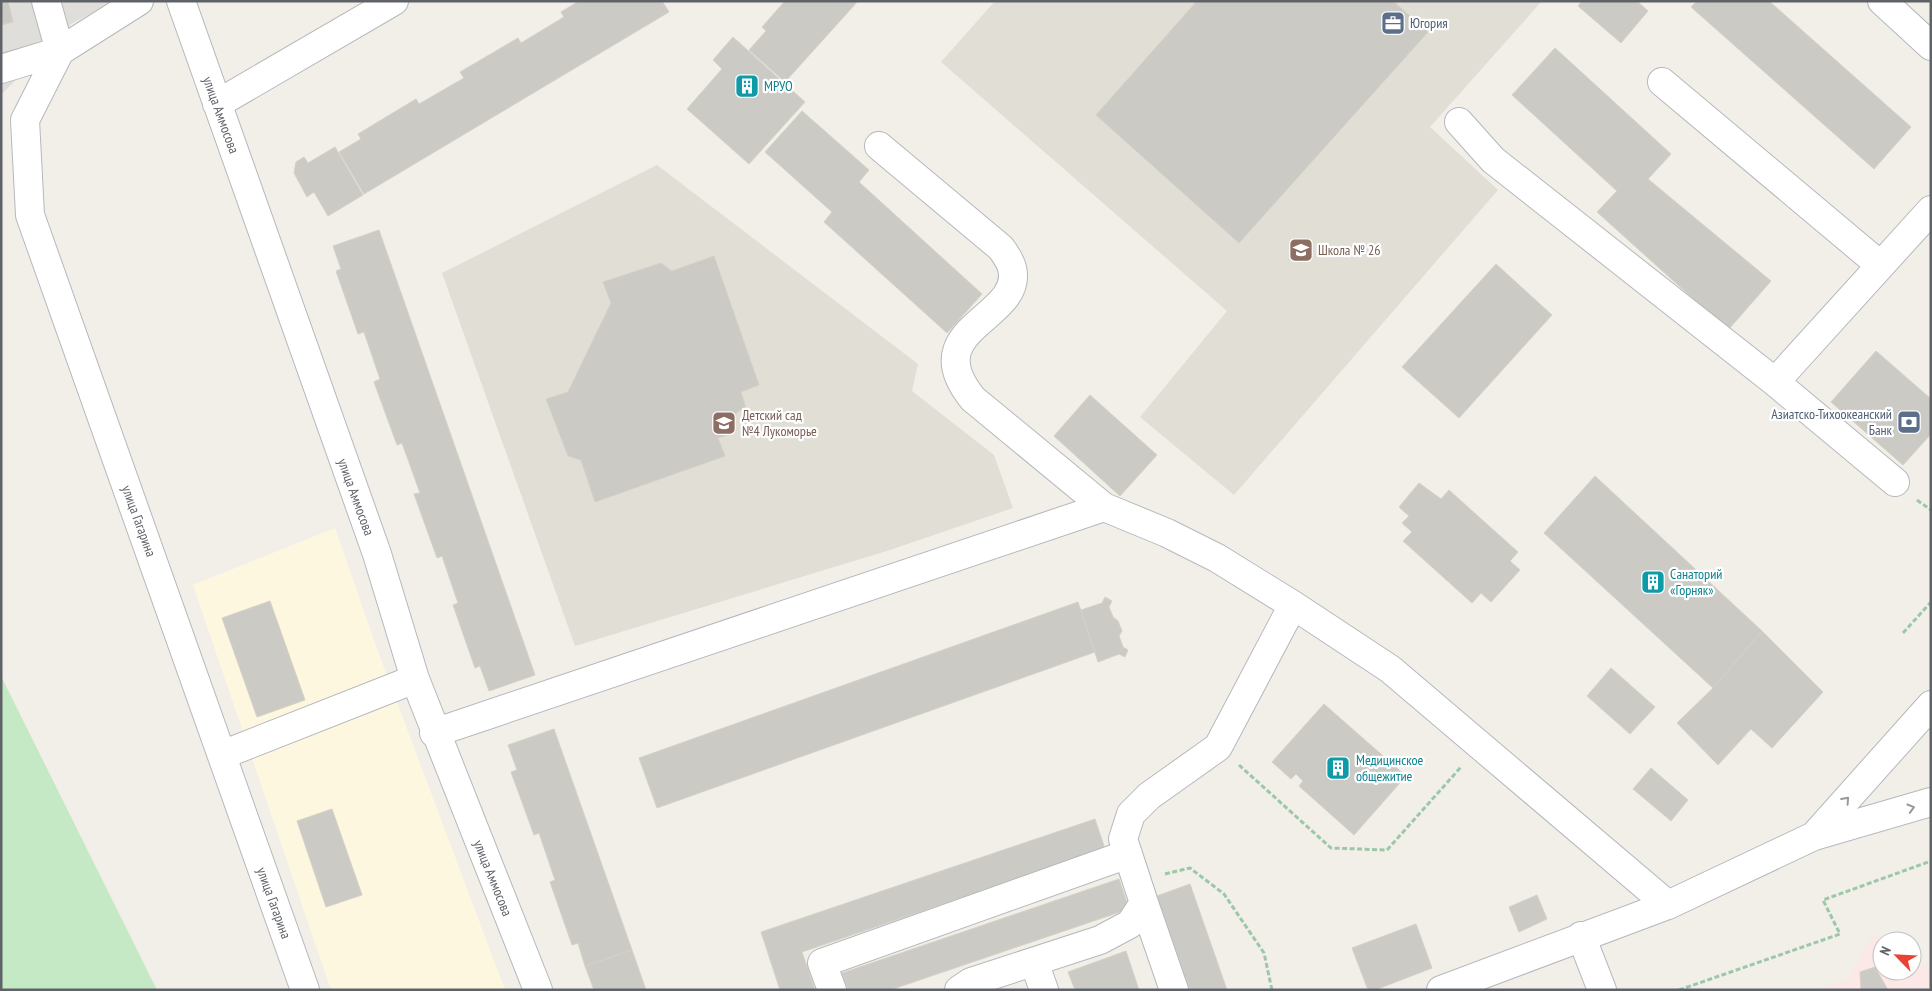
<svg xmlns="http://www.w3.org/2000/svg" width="1932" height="991" viewBox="0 0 1932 991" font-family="'PT Sans Narrow',sans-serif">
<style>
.commercial{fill:#fef7e0}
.industrial{fill:#e0deda}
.education{fill:#e1ded6}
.medical{fill:#fce8e6}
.green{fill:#c5e8c5}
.building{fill:#cccac5;stroke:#d6d1c6}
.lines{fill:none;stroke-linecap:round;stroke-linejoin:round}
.minor-casing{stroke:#b5b8bc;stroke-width:30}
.path{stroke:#9cc7a9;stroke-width:3;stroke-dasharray:5 2.5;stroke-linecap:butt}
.minor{stroke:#fff;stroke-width:28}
.oneway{stroke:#979a9d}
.labels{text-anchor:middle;stroke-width:4.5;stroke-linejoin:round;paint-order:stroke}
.service-label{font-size:14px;fill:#4e5e75;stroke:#fff;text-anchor:start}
.culture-label{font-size:14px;fill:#0d838f;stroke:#fff;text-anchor:start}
.street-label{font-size:14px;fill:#5f6368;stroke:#fff}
.education-label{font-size:14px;fill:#785e54;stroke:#fff;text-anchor:start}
</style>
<rect width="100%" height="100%" fill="#f1efe8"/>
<path class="commercial" d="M335,528l42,121 128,341h-174l-138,-405z"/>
<path class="industrial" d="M1,1h115l-45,23 -70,71z"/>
<path class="education" d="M995,1h547l-112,126 68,63 -264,305 -94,-78 87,-106 -286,-249z
M657,165l261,199 -6,27 82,64 19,53 -123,42 -315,96 -133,-373z"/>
<path class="medical" d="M1874,933l12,8h-4v30h30v-13l19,13v19h-118l34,-10z"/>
<path class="green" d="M1,676l156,314h-156z"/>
<path class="building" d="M1,1h7l5,21 -12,3z
M579,1h83l7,11 -305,182 -25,-42 22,-13 -3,-5 58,-35 3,5 45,-26 -4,-6 58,-34 3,5 43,-26 -3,-5z
M785,1h73l-73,81 -36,-32 17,-19 -4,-4z
M1197,1h196l35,31 -189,211 -143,-128z
M1582,1h55l11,10 -27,32 -43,-37z
M1697,1h72l142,126 -37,42 -183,-162z
M733,37l72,65 -56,62 -62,-55 35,-40 -9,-9z
M1555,48l116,106 -23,25 123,102 -43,49 -131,-118 20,-21 -105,-96z
M802,111l67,59 -10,12 123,112 -35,39 -123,-111 8,-10 -67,-60z
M335,147l28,48 -35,21 -14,-24 -7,5 -13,-24 2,-11 8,-5 4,6z
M379,230l156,445 -46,16 -9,-25 -5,2 -22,-63 5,-2 -16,-47 -5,2 -23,-64 6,-1 -18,-50 -5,2 -23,-63 6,-3 -16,-47 -6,2 -22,-63 5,-2 -8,-23z
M714,256l45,129 -18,7 5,16 -9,4 -5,11 3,9 -17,6 7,18 -130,46 -14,-42 -13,-4 -22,-57 22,-7 43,-89 -8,-21 58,-19 11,8z
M1496,264l56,51 -93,103 -57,-51z
M1876,351l55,48v35l-28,31 -72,-63z
M1090,395l67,60 -37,41 -66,-60z
M1595,476l167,155 -49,57 -169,-155z
M1419,483l22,16 8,-9 69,62 -8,9 10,9 -29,32 -10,-9 -9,10 -69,-62 9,-9 -10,-9 7,-7 -10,-9z
M1105,597l7,4 -3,6 4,10 5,4 4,10 -3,5 4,11 5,3 -3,7 -6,-3 -21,8 -17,-52 21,-7z
M270,601l35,99 -48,17 -35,-99z
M1078,602l17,50 -438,156 -18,-50z
M1762,631l61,61 -51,56 -21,-19 -33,36 -41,-42 36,-35z
M1611,668l44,39 -25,27 -43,-38z
M1324,704l82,72 -52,59 -55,-49 4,-5 -7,-7 -5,5 -19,-17z
M554,729l78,221 -47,16 -7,-23 -6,2 -22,-63 5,-2 -16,-47 -5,2 -23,-63 6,-2 -9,-25z
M1651,768l37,32 -17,21 -38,-32z
M332,809l30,86 -36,12 -29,-86z
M1095,819l10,30 -303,103 13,38h-35l-19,-58z
M1119,879l10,30 -239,81h-42l-6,-17z
M1190,884l37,106h-37l-33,-94z
M1537,895l10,24 -28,13 -10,-25z
M1416,924l16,44 -57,22h-7l-16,-42z
M632,950l14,40h-52l-9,-24z
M1126,951l13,39h-64l-7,-18z
M1875,967l13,23h-27l-1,-18z"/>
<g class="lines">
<g class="minor-casing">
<path id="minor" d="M46,1l14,50
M181,1l196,553 38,125 123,311
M1882,1l49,45
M60,51l-35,69 5,95 275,775
M1,69l59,-18 79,-50
M1662,82l218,183
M217,104l177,-103
M1459,122l34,38 282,222 120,100
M879,146l122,102c4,6 9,12 11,20 13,51 -98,59 -39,131l131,108
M1775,382l156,-172
M434,733l670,-226 63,26 50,25 76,47 97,64 278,236 146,-69 117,-34
M222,755l193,-76
M1814,836l117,-131
M1144,903l30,87
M1581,936l21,54
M1034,962l10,28
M832,990l-10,-27 306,-109
M959,990l12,-8 129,-42 30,-16 14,-21 -21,-64 8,-25 18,-18 69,-49 75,-142
M1441,990l227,-85"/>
</g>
<path class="path" d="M1917,500l14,10
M1903,633l28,-31
M1239,765l92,83 56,2 74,-83
M1165,874l25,-6 34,26 40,59 8,37
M1679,990l161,-56 -17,-34 108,-39"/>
<use href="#minor" class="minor"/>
</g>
<defs><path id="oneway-chevron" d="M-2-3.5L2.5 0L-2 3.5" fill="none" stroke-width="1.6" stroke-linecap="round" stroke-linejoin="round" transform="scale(1.25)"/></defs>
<g class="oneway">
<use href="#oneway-chevron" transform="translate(1846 800) rotate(-48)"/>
<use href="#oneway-chevron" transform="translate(1911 808) rotate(-16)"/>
</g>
<defs>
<g id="office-square" transform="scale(1.25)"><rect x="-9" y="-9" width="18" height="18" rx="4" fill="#5c6f8a" stroke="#fff"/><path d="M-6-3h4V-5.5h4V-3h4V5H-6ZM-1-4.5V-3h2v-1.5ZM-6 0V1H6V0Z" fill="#fff"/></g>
<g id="building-square" transform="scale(1.25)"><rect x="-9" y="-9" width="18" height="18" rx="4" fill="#0f9aa8" stroke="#fff"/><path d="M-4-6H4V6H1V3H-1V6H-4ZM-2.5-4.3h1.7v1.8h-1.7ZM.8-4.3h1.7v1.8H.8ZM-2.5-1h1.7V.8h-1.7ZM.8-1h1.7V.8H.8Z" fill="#fff"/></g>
<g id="school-square" transform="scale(1.25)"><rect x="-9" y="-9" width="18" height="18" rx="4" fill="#8d6e63" stroke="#fff"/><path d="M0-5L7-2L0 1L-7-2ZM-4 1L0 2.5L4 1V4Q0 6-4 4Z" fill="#fff"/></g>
<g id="bank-square" transform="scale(1.25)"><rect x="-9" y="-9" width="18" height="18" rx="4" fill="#5c6f8a" stroke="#fff"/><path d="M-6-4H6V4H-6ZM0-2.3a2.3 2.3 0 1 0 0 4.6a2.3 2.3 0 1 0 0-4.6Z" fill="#fff"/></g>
</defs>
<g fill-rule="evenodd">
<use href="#office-square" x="1393" y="23"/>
<use href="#building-square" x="747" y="86"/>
<use href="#school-square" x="1301" y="250"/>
<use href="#bank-square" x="1909" y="422"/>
<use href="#school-square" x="724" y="423"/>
<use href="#building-square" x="1653" y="582"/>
<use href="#building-square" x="1338" y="768"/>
</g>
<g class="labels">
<g class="service-label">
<text x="1410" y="28">Югория</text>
<text x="1892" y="419" text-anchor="end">Азиатско-Тихоокеанский<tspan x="1892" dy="16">Банк</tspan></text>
</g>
<g class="culture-label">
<text x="764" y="91">МРУО</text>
<text x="1670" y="579">Санаторий<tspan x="1670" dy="16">«Горняк»</tspan></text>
<text x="1356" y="765">Медицинское<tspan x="1356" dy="16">общежитие</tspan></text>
</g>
<g class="street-label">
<text transform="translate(221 115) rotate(70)" y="5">улица Аммосова</text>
<text transform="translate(356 497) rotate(70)" y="5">улица Аммосова</text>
<text transform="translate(139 521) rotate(70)" y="5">улица Гагарина</text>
<text transform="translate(493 878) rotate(68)" y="5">улица Аммосова</text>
<text transform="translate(274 903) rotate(70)" y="5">улица Гагарина</text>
</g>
<g class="education-label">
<text x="1318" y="255">Школа № 26</text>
<text x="742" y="420">Детский сад<tspan x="742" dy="16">№4 Лукоморье</tspan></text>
</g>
</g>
<rect width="1932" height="991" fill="none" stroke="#5f6368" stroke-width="5"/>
<g transform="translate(1897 956) rotate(294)"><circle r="24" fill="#ffffff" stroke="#bfc1c3"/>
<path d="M0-4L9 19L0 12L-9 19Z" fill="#ea4335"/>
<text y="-8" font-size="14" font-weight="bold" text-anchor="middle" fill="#5f6368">N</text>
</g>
</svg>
